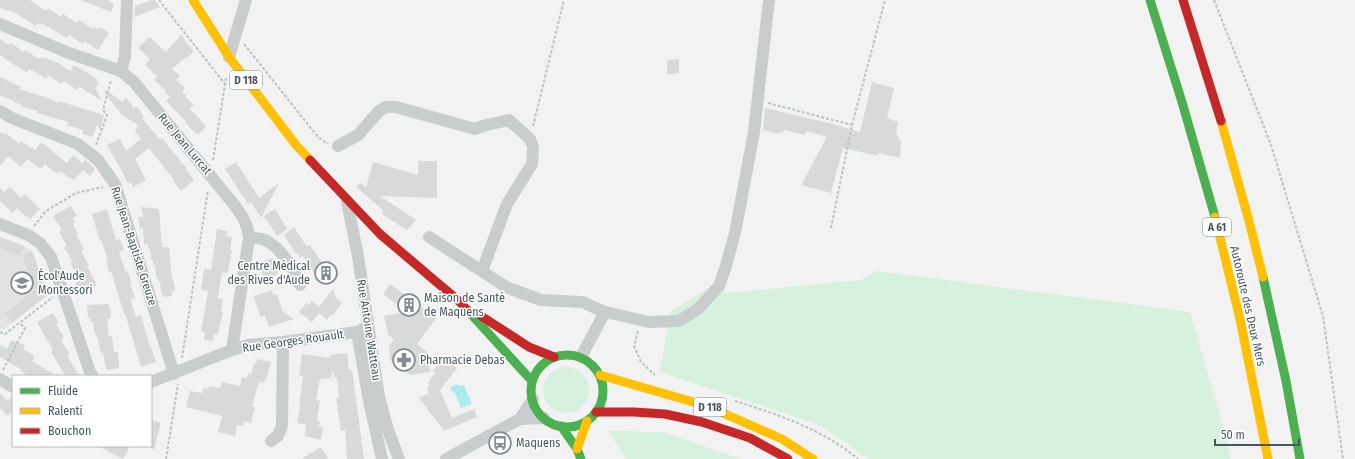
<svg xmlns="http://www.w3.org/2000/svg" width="1355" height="459" viewBox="0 0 1355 459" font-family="'Fira Sans Condensed',sans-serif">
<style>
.education{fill:#e4e3e4}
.green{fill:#d6f1dd}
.water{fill:#abecef}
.building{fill:#d8dada}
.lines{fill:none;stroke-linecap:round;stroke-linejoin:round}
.path{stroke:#b8c5bf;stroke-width:2;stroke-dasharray:3 2;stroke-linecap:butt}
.street{stroke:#c9cdce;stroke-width:12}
.fast{stroke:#4caf50;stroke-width:9}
.slow{stroke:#ffc107;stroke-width:9}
.jam{stroke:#c62828;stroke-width:9}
.labels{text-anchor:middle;stroke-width:3;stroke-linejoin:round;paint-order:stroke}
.shield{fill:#fff;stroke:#7f8a8f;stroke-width:1}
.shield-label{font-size:11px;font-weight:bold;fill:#48585f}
.street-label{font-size:12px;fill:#48585f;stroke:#fff}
.poi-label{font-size:12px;fill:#48585f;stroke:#fff;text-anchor:start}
</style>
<rect width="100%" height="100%" fill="#f2f2f2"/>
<path class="education" d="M0,237l24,9 8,5 14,39 3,-1 1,4 -46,36 -4,-1z"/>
<path class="green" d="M876,271l314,41 35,122 6,25h-363l-46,-33 -162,-54 10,-60 42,-26 14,7 136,-13z
M543 390a23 23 0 1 1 46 0a23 23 0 1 1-46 0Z
M608,431l54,1 79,27h-115z"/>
<path class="water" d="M456,384l4,2 4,-1 8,19 -11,4 -6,-15 -4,-2v-4z"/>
<path class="building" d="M0,0h30l16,11 2,-3 13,9 2,-3 14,9 2,-3 14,9 1,-2 4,2 2,-2 9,6 -11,17 -14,-9 -1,3 -14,-9 -2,3 -24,-14 -1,1 -4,-2 -2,3 -24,-15v1l-4,-2 -1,1 -7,-4z
M80,0h30v2l4,2 -3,8z
M152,0h3l5,7 -26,10 1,-11z
M181,35l13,17 -8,6v-1l-14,12 8,7 -4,4 9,8 -3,4 4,3 -1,2 9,8 -4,4 16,17 -8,9 -13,-12 1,-2 -20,-20 4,-4 -6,-5 2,-1 -12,-11 3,-4 -12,-11 5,-6 -12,-11 11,-11 17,15z
M0,39l9,6 2,-2 13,9 1,-2 14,9 2,-2 3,2 1,-2 6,4 1,-1 4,3 1,-1 13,9 4,-6 14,8 10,7 -2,2 3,2 -4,3 7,14 -22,-14 -3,3 -13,-9 -3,3 -13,-9 -2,4 -14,-9 -1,1 -2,-2 -2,4 -27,-18z
M679,59v14l-12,1v-14z
M0,77l21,10 -2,2 29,9 10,5 1,-2 45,14 -4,16 -3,-7 -4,13 -11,-3 1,-4 -16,-5 1,-3 -31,-9v-2l-15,-4v-2l-8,-3v-1l-14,-6z
M872,82l22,6 -7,30 11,4 -2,11 5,9 -1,16 -22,-5v3l-35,-8 -12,45 -30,-8 26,-48 -21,-6 -1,4 -21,-5 -1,3 -4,-1 -1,2 -15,-4 2,-22 68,16 27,8z
M106,90l16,12 4,-4 8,10 2,-2 8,10 -2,2 18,22 2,-2 25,31 -1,1 8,10 -13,11 -8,-10 1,-1 -25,-32 -14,11 11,21 -13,7 -2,-5 -3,2 -5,-11 -16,-28 13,-6 6,12 15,-12 -6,-8 3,-6 -16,-10 -18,-23z
M0,132l5,3 1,-2 13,11 2,-3 10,7 1,-1 3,3 6,-8 26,21 6,-8 9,8 3,-3 10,9 -5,7 -7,-6 -9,10 -4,-3 -1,1 -9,-7 -2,3 -4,-3v1l-9,-8 -4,5 -14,-10 -6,8 -13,-11 -8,10z
M418,161h19v37l-57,-2 36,24 -9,10 -25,-16 1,-4 -27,-23 4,-4 6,4 7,-25 45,13z
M236,162l23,36 20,-15 -18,35 -10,-16 -3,2 -23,-35z
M10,187l11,11 4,-4 15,15 -10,10 -3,-3 -1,1 -9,-9 -4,5 -13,-12v-13l4,4z
M71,206l6,10 -4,2 2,5 -2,1 5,10 -2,1 8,14 -3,2 8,14 -2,1 10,19 -11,6v-6l-3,2 -8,-1 3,-9 -8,-14 3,-1 -9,-15 3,-1 -8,-14 3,-2 -9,-14z
M141,207l18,2 3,38h7l3,32h1l2,12h-3v5l-9,1 -1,-5h-1l-1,-11h-2l-1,-5h-1l-1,-11h-2v-5h-2l-1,-11h-2v-5l-4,1 -1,-17 -3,1 -2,-12h5z
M107,209l9,31 4,-1 4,11 -5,2 7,20 2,-1 3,11 -1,1 5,15 -5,1 6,18 5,-2 9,32h1l5,15 -15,5 -16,-54 -1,1 -13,-43 -2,1 -3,-11 2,-1 -5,-15 -2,-5 -1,1 -8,-27z
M275,209l12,20 -10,7 -13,-20z
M294,227l13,20 3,-2 13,19 6,-4 10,15 -12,7 -4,-6 -5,3 -15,-23 -3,2 -3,-5 -1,1 -12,-19z
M217,229l10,2 -1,5 6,1 -2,13h2l-4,23 -6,-1 -4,26 5,1 -2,13h2l-2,11h-1l-2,12 -4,-1 -1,7 -9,-1 1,-7 -4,-1 7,-41 -7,-1 3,-21 7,1z
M0,237l24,9 -4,10 -20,-8z
M32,251l16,44 -36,28 -7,-9 30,-25 -13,-34z
M273,258l5,16 -14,5 -6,-16z
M390,284l46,34 -19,26 11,9 2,19 -20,3 -5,-4 -1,1 -14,-12 -1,-14 5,-7 -6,-4 -4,-19 23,-4 -24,-18z
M333,289l3,9 6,5 -10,13 -2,-1 -3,5 -8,-7 -7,9 -13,-10 7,-9 3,2 3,-4 7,6z
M272,290l1,5 4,-1 6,18 11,7 -25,8 -4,-11 -5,1 -6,-21z
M108,304l2,4 1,10 -4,1 2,17h3l2,16h4l1,16 -13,2 -3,-17h-2l-1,-5 -1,1 -1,-12h-2l-1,-4h-1l-1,-12 -3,1v-5h-2l-1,-12z
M53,313l6,10 -3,1 8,14 -3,2 9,14 -3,1 12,21h-14l-14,-24 2,-2 -16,-28z
M11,340l14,5 -2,4 12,7 -3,5 25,15h-28l-8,-4 1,-2 -22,-13v-12l7,4z
M347,353l2,17h3l12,89h-17l-2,-29 -4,1 -5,-33h3l-2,-21h-3l-1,-8 -2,9 -11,1 -4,22 4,-1 -3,21h3l-1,6h4l-2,13 -16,-4 1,-11 -9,-2 3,-16h-1l4,-31h-4l3,-22 28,4 -1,-3z
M443,358l14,10 -17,22 12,28 22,-9 3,8 -33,14 -25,-33 10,-5 -2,-5 3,-4 -2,-1 8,-12 -4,1z
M257,359l14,3 -4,16h-1l-2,5 -5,-1 -7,24 3,1 -4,16 -7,-2 -1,5 -6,-1 -2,11 -17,-4 4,-16 -36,-9 4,-16 12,2 1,-5 5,1 1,-3 11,2 2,-6 18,4 2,-9 4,1 2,-4h3l3,-11 2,1z
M0,393l7,8 6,-6v16l-5,5 -8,-8z
M151,420l10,3 -7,26h-3z
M98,446h32l-7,13z
M321,447l7,12h-27z"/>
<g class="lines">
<path class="path" d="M159,0l66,84
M1214,0l57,145 52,171 20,143
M244,44l74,93 10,7
M768,103l84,22
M533,126l31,-126
M96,145l11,-30 -4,-5 8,-30
M213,160l13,-82
M34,226l12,-15 30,-18 27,-6
M831,228l21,-103 33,-125
M638,331l-4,15 7,16 14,13
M0,332l5,2 48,-37
M182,358l26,-168
M3,370l22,-42 -5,-5
M735,401c42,13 89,29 123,58
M166,459l12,-75"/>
<path class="street" d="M0,24l69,29 52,18 13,11 102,125c7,10 12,18 13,31l-17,112
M229,57l17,-57
M121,71l4,-14 2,-57
M0,111l14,8 64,25 20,16 17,24 59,190
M338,146l20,-11 21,-24 7,-4h10l79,22 11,-4 23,-5 21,19 3,8 -1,17 -25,40 -25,67
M347,202l11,54 21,141 9,33 11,29
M0,224l28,11 12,8 11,14 39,115 3,4
M429,237l79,51 33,12 41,2 23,10
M249,238c4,0 9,0 13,1 17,5 32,30 38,46
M357,332l12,69 13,58
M581,357l24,-45 44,10 30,-1 19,-12 21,-23 6,-17 10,-36 19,-101 15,-132
M0,379l13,8
M151,382l81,-32 16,-5 35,-3 74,-10 12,-6
M520,419l13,-20
M271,441l7,-5 4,-10 1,-84
M446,459l74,-40 24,-1"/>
<path class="fast" d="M1150,0l32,102 33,115
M1263,277l23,104 14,78
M469,312l63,69
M531 391a36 36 0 1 1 72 0a36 36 0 1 1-72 0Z
M561,426l16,23 4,10"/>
<path class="slow" d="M193,0l36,57 67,88 14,15
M1221,121l28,100 14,56
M1215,217l25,102 28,140
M600,375l107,31 75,33 31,20
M577,449l10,-28"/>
<path class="jam" d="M1183,0l38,121
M310,160l70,74 80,68 9,10
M481,316l48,31 25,10
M596,412h38l31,2 37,8 48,16 38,21"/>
</g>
<defs>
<g id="building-ring" transform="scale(1.15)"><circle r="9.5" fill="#fff" stroke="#848e92" stroke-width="1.5"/><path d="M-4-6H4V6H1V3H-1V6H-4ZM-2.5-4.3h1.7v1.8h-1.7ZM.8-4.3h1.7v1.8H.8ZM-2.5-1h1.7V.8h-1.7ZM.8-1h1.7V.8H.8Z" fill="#848e92"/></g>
<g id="school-ring" transform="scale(1.15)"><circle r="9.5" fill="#fff" stroke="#848e92" stroke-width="1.5"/><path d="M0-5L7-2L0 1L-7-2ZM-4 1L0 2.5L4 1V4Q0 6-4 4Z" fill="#848e92"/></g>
<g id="pharmacy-ring" transform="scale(1.15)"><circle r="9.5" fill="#fff" stroke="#848e92" stroke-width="1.5"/><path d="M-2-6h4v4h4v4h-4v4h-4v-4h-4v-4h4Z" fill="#848e92"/></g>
<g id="bus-ring" transform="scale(1.15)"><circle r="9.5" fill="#fff" stroke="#848e92" stroke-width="1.5"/><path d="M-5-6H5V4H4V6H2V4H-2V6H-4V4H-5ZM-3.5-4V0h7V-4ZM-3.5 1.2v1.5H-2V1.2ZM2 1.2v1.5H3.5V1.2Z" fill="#848e92"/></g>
</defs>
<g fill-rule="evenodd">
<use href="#building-ring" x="326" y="273"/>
<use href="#school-ring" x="22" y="283"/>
<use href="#building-ring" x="409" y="305"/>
<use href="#pharmacy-ring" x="404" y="360"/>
<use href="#bus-ring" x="500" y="443"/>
</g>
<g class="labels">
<g class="shield">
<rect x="230" y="71" width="32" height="18" rx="3"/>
<rect x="1203" y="218" width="28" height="18" rx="3"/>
<rect x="694" y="398" width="32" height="18" rx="3"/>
</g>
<g class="shield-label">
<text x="246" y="84">D 118</text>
<text x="1217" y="231">A 61</text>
<text x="710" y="411">D 118</text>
</g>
<g class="street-label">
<text transform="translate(185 144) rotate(50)" y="4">Rue Jean Lurcat</text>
<text transform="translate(134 246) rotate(72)" y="4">Rue Jean-Baptiste Greuze</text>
<text transform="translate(1248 306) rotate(77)" y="4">Autoroute des Deux Mers</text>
<text transform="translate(369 330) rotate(81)" y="4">Rue Antoine Watteau</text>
<text transform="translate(293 341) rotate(-8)" y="4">Rue Georges Rouault</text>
</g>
<g class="poi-label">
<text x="310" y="270" text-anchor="end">Centre Médical<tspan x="310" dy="14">des Rives d'Aude</tspan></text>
<text x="38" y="280">Écol'Aude<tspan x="38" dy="14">Montessori</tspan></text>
<text x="424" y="302">Maison de Santé<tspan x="424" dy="14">de Maquens</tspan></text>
<text x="420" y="364">Pharmacie Debas</text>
<text x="516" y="447">Maquens</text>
</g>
</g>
<rect x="12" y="375" width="140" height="72" fill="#ffffff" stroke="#b6bcbf"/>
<rect x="20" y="388" width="20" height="6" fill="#4caf50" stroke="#b6bcbf"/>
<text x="48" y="395" font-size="12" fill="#48585f">Fluide</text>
<rect x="20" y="408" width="20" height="6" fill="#ffc107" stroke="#b6bcbf"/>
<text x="48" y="415" font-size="12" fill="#48585f">Ralenti</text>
<rect x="20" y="428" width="20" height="6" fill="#c62828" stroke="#b6bcbf"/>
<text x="48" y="435" font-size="12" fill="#48585f">Bouchon</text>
<path d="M1215 439v6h84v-6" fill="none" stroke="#48585f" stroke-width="2"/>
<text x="1221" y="439" font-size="12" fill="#48585f" stroke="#ffffff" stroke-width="3" paint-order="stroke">50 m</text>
</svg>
